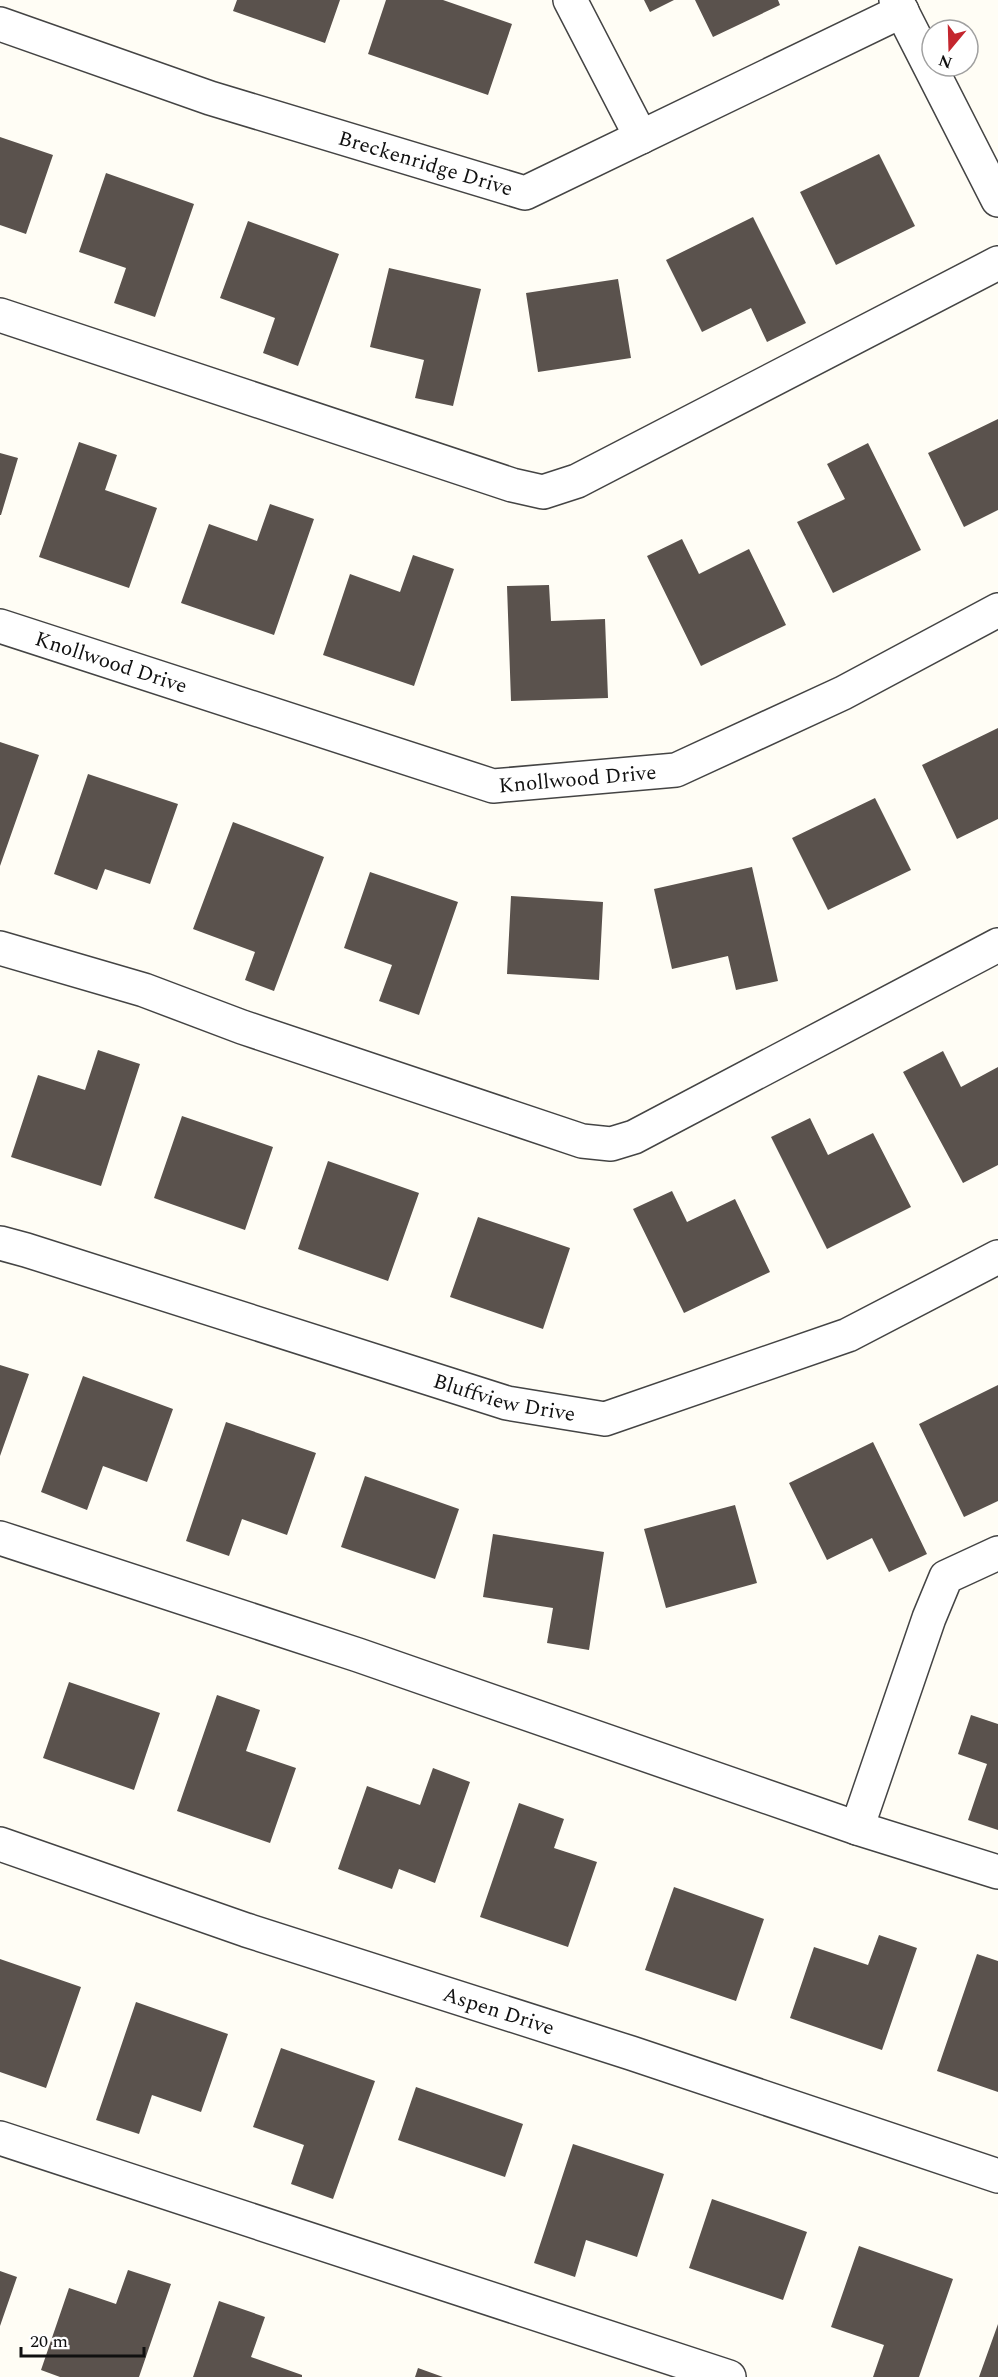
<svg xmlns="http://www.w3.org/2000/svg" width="998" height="2377" viewBox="0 0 998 2377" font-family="Spectral,serif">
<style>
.building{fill:#5a524d}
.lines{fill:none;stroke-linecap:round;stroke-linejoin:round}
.minor-casing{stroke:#444;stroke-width:36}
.minor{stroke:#fff;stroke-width:33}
.labels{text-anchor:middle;stroke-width:6;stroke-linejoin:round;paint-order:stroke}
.street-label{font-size:21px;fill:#111;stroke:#fff}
</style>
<rect width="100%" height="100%" fill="#fffdf5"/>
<path class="building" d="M237,0h103l-15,43 -92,-32z
M386,0h57l69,24 -24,71 -120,-41z
M644,0h30l-24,12z
M695,0h83l2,5 -67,32z
M0,137l53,18 -27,79 -26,-9z
M879,154l36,72 -79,39 -36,-73z
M106,173l88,31 -39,113 -41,-14 12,-35 -47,-16z
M753,217l53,106 -39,19 -16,-34 -49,24 -36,-72z
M248,221l91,33 -41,112 -35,-13 12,-35 -55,-20z
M389,268l92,21 -28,117 -38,-8 9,-38 -54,-13z
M618,279l13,79 -93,14 -12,-79z
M998,419v91l-34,17 -36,-74z
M79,442l38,13 -12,35 52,18 -28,80 -90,-31z
M868,443l53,107 -88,43 -36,-71 48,-23 -18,-35z
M0,453l18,5 -17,57h-1z
M270,504l44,15 -40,116 -93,-32 28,-79 48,17z
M682,539l17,35 50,-25 37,76 -85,41 -54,-110z
M413,555l41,14 -40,117 -91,-31 27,-81 50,18z
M549,585l2,36 54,-2 3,79 -97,3 -4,-115z
M998,728v91l-41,20 -35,-74z
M0,742l39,13 -39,111z
M88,774l90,30 -28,80 -45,-15 -8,21 -43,-16z
M875,798l36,72 -83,40 -36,-72z
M233,822l91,35 -50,134 -29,-11 10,-28 -62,-23z
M752,867l26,114 -42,9 -8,-34 -56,13 -18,-80z
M370,872l88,30 -39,113 -40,-14 13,-36 -48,-17z
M511,896l92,6 -4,78 -92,-6z
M98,1050l42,14 -39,122 -90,-29 27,-82 47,15z
M943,1051l18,36 37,-20v98l-35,18 -60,-111z
M182,1116l91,31 -28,83 -91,-32z
M810,1118l18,37 45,-22 38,74 -84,42 -56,-112z
M328,1161l91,32 -31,88 -90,-32z
M672,1191l15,31 48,-23 35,73 -86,41 -51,-104z
M478,1217l92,31 -27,81 -93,-32z
M0,1365l29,9 -29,82z
M83,1376l90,33 -26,73 -44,-16 -16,44 -46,-18z
M998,1385v116l-34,16 -45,-93z
M226,1422l90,31 -29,82 -45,-16 -13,37 -43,-15z
M873,1442l54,112 -38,18 -17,-34 -45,22 -38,-77z
M365,1476l94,33 -24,70 -94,-32z
M735,1505l22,78 -91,25 -22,-79z
M493,1534l111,18 -15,98 -42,-7 6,-35 -70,-11z
M69,1682l91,31 -26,77 -91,-32z
M217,1695l43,15 -14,41 50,17 -26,75 -93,-32z
M971,1715l27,9v106l-30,-10 19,-56 -29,-10z
M433,1768l37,14 -35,101 -36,-14 -7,20 -54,-20 29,-83 53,19z
M519,1803l45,16 -10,29 43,14 -29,85 -88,-30z
M674,1887l90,32 -28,82 -91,-31z
M879,1935l38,13 -35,102 -92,-32 24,-71 54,18z
M977,1954l21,7v131l-61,-21z
M0,1959l81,28 -35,101 -46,-16z
M136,2002l92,32 -27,78 -49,-17 -13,39 -43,-14z
M281,2048l94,33 -42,118 -42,-15 13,-39 -51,-18z
M416,2087l107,37 -18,53 -107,-37z
M573,2144l91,30 -27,83 -51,-17 -11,37 -41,-14z
M712,2199l95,33 -24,68 -94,-32z
M859,2246l94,33 -34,98h-46l11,-32 -53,-18z
M128,2270l43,14 -32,93h-79l-19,-7 28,-82 47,16z
M0,2271l17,6 -17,49z
M219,2301l46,16 -14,40 51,18v2h-109z
M998,2324v53h-19z
M418,2368l25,9h-28z"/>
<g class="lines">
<g class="minor-casing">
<g id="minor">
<path d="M570,0l71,137"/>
<path d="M896,0l102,200"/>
<path id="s1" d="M0,24l210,74 315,95 377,-182"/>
<path d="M0,315l512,170 31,7 34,-11 421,-218"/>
<path id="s2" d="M0,626l493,160 183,-16 167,-77 155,-83"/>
<path d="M0,948l144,42 98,37 340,114 29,3 23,-7 364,-192"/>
<path id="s3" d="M0,1243l26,7 481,153 98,16 243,-84 150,-78"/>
<path d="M0,1538l358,117 499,173 141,44"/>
<path d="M857,1828l72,-210 17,-41 52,-24"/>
<path id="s4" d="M0,1844l246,86 385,123 367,123"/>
<path d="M0,2138l729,239"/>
</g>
</g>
<use href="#minor" class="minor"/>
</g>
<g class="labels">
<g class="street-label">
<text dy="7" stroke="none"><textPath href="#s1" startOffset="448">Breckenridge Drive</textPath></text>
<text dy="7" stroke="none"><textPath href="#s2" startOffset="117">Knollwood Drive</textPath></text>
<text dy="7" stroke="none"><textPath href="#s2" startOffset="603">Knollwood Drive</textPath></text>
<text dy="7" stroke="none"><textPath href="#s3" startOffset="528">Bluffview Drive</textPath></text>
<text dy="7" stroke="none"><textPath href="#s4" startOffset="526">Aspen Drive</textPath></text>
</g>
</g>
<g transform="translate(950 48) rotate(199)"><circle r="28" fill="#ffffff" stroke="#a0a0a0" stroke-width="1.5"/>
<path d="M0-4.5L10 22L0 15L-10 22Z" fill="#c4262e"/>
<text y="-9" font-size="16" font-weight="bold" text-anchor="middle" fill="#111111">N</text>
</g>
<path d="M21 2347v9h123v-9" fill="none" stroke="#111111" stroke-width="3"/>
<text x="30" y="2347" font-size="18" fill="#111111" stroke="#ffffff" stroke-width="4.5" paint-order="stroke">20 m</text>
</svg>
